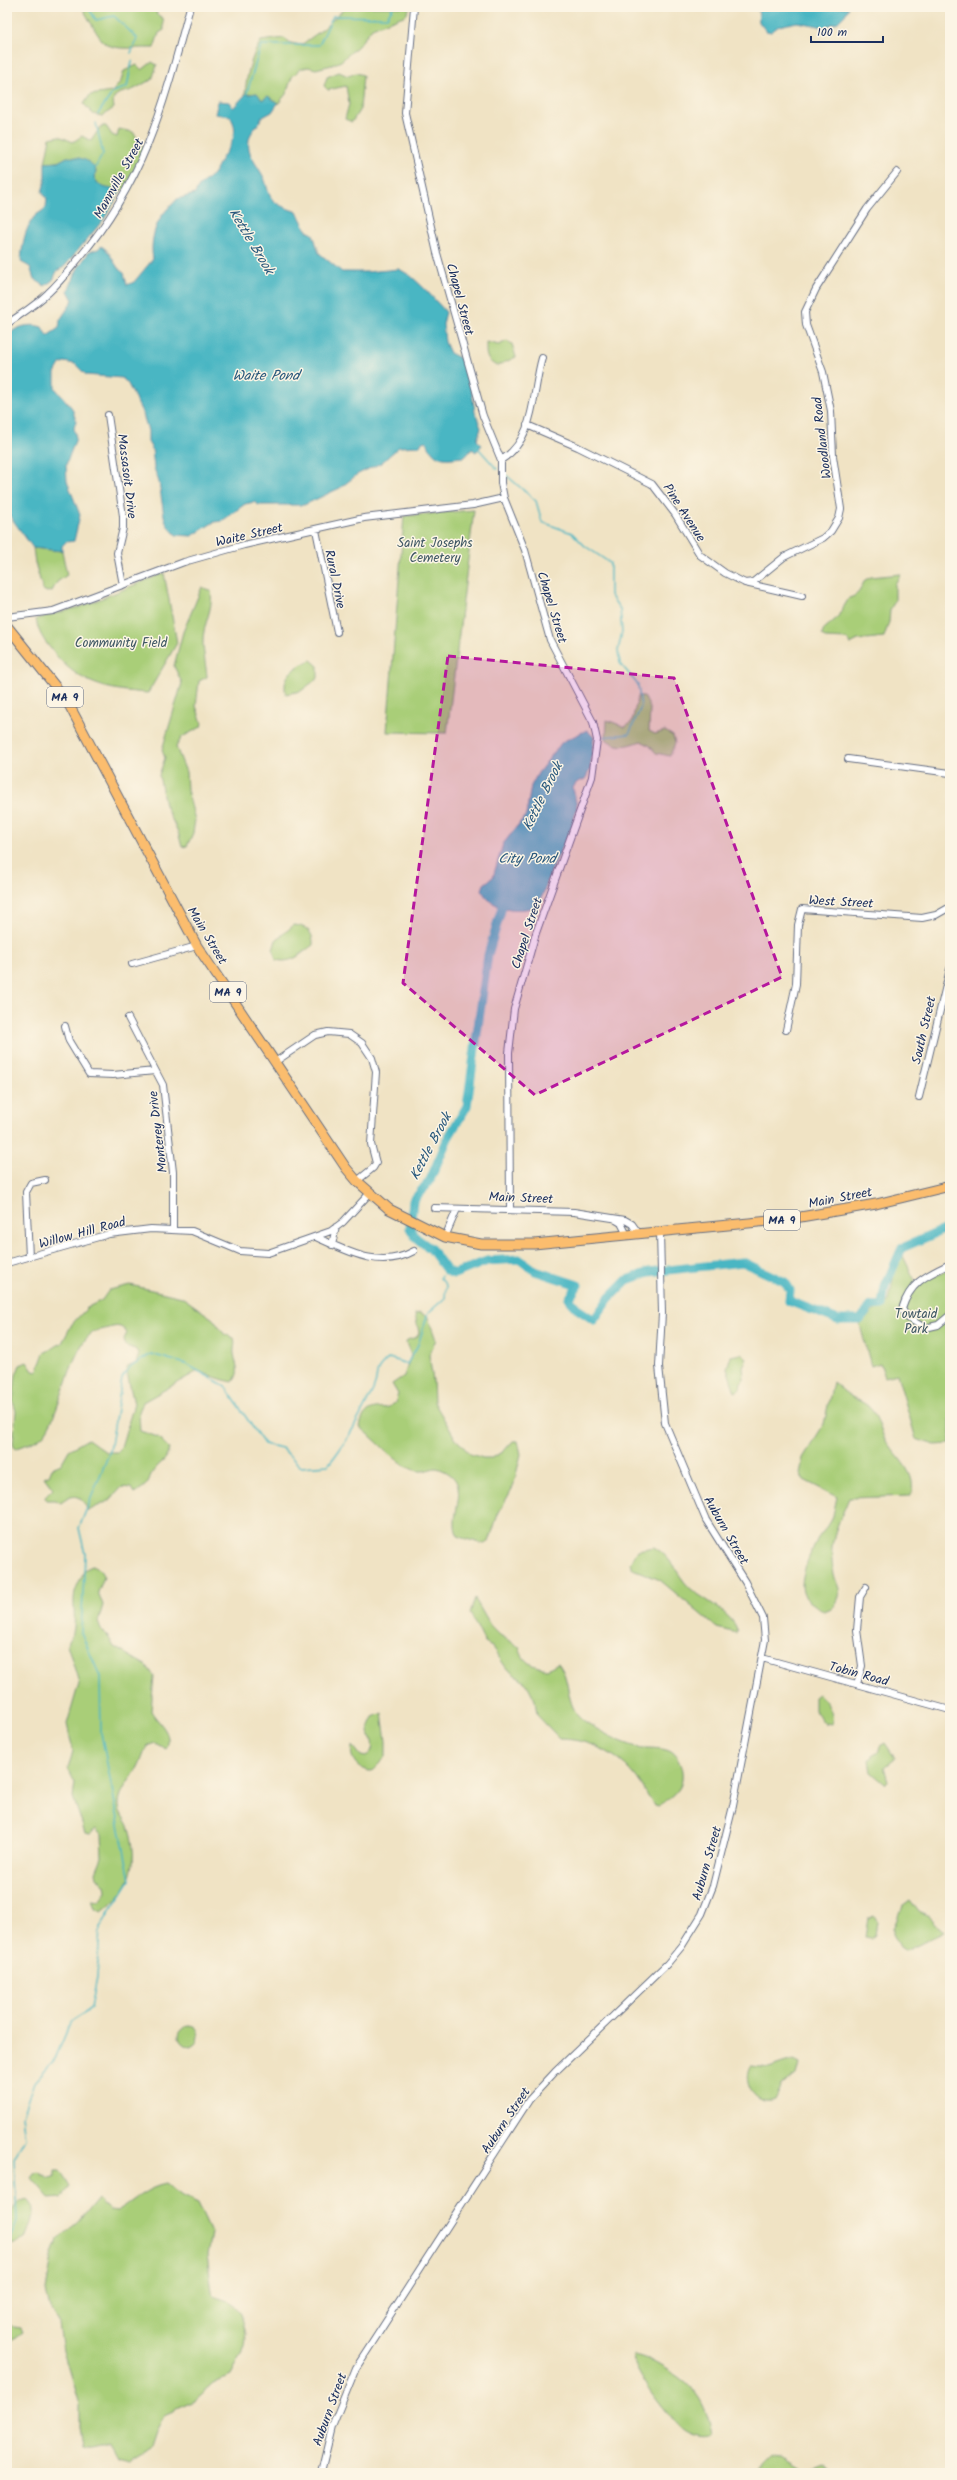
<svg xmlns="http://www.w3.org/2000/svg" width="957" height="2480" viewBox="0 0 957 2480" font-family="Kalam,sans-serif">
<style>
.green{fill:#a9ce78;stroke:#627e6b}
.water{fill:#48b6c3;stroke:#327290}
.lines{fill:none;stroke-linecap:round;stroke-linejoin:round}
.stream{stroke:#48b6c3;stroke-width:1.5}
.river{stroke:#48b6c3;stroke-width:9}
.minor-casing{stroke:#666e82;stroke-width:8}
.highway-casing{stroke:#666e82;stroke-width:11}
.minor{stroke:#fff;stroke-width:6}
.highway{stroke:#fbbd6e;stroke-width:9}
.marked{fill:#b5179e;fill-opacity:0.2;stroke:#b5179e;stroke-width:3;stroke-dasharray:8 5;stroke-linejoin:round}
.labels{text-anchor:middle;stroke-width:3;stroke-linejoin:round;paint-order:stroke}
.shield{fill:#fcf5e5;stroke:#5e6a86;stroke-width:1}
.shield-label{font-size:12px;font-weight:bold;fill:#1b2f5e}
.street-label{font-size:13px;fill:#1b2f5e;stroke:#fcf5e5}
.park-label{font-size:13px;fill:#3e5764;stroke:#fcf5e5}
.water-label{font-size:14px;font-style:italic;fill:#28587c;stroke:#fcf5e5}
</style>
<rect width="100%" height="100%" fill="#fcf5e5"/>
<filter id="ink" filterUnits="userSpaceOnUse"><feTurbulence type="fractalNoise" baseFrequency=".025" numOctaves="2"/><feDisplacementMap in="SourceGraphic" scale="8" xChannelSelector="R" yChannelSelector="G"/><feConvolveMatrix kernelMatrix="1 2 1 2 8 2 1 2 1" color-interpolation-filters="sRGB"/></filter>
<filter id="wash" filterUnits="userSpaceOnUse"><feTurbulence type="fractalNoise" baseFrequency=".012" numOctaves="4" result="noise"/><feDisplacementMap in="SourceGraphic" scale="16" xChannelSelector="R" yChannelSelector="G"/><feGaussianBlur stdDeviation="0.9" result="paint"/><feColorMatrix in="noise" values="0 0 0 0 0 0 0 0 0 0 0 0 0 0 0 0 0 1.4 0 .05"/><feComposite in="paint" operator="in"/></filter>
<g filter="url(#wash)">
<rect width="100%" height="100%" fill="#f0e3c4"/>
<path class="green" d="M82,7h77l-3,7 7,4 1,12 -5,3 -5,15c-53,0 -46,5 -72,-41z
M346,7h64l-4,8 -34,13 -14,18 -17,15 -9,4 -16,4 -8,-2 -8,2 -8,8 -6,17 -8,10 -16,-4 -5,-7 -12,2c1,-18 6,-39 16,-54l23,-3 7,5 10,2 22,-16z
M152,62l5,3 -5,15c-8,2 -12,7 -20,10 -12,4 -21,2 -18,18l-12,8 -9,-2 -9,-10 6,-9 22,-3 9,-11 3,-10 13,-6 5,5z
M339,72l9,4 8,-3 7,2 -3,34 -8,13 -7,-3 4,-15 -3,-18 -18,4 -4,-4 3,-9z
M101,126h5l6,9 5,2 2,-8 14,3 11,17 -19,40c-12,4 -26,-1 -31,-12l2,-6 -29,-14 -9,5 -13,1 5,-25 9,-2 14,6 9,-6 9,5z
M507,341l5,3 4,13 -19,9c-12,-6 -11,-11 -11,-24l13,3z
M474,510l-27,223 -60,-1 17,-216z
M33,548l29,3 5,24 -10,7 -5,9 -5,1 -4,-2 -8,-27z
M164,573l13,70 -29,50c-43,-3 -70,-9 -97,-44 -8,-10 -13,-17 -15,-30l47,-13z
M901,574l-6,10v17l-5,9 -1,12 -5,15 -26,3 -8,4 -3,-5 -22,-1 -3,-3 2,-6 13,-11 12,-20c11,-3 11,-9 16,-18l6,-3z
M202,587l9,4c3,19 -9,34 -8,52 0,7 4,31 4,34l-8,4 -3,25 6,17 -1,4 -19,10 -6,10 10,25 1,18 8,30 -2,13 -6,13 -5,1 -4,-15 -13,-27 -6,-30 6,-17 -3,-8 20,-67 -8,-17 9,-34z
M311,660l7,6v12l-17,13 -15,3c-5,-19 9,-27 25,-34z
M638,696h6l6,12 -1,23 6,3 10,-3 8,5 2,7 -5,13 -14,-3 -7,-8 -8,-4c-13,5 -23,8 -35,-2l1,-19 18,7 7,-5z
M294,925c12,1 20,7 19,20 -13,9 -20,19 -37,15l-3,-10 3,-10z
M902,1254l15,31 33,-16v175l-15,1 -19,-6 -19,-65 -12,3 -5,-14 -9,3 -11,-41 12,-13 17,-11 6,-34z
M130,1285l52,12 31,22 11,15 10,4c2,6 -1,11 0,16 2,12 7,17 -1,28 -12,-2 -24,-7 -35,-11l-55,31 -4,10 1,19 18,6 11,11c-3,14 -5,11 -13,20 -11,11 -1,14 -22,25l-3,-5 -9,-1 -12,13 -22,11c-7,-16 -13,-19 -27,-8l-5,-3h-10l-1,-3 8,-8 -9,-12 5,-2 3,-7 9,-4 8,-14 19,-11 18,13h12l3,-5 13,-43 -8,-36 10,-5 3,-9 -4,-5 -9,-3 -2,-7 3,-6c-5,-7 -9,-8 -18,-5 -4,1 -10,2 -15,4 -22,11 -33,79 -49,101 -6,8 -20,12 -30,16l-2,-5 3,-33 -3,-9 3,-27 4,-10 7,-3 6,9 4,1 7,-19 18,-10 10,-19 16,-17 14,-7 7,-10z
M420,1313l8,4 8,23 -7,15 4,26 1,21 21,36 15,16 13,4h9l11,-6 10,-11h5l3,13 -8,33 -15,27 -9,28 -5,2 -25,-7c-15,-20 20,-56 -22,-69 -6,0 -13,4 -18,3 -19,-2 -44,-33 -59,-44 3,-16 11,-21 27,-19l8,-5 3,-9 -6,-10 12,-8 7,-21 -5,-12 1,-3 10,-3 2,-4 -4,-19z
M741,1354l6,5 -4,7 1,14 -3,3 -1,6 -5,3 -8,-24 4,-12z
M833,1382c6,5 12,11 19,15 5,3 11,5 16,9 10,9 11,23 18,35 10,16 34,34 24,55l-61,2c-12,29 -22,44 -15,76 3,13 10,17 1,31 -5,7 -12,8 -18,2 -4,-4 -10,-6 -13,-12 -7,-15 7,-43 14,-57 4,-6 10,-11 13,-17 3,-7 4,-16 6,-24l-33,-17 -4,-6 3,-16 21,-34z
M654,1547c21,12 24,34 42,46 9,6 46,28 40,40l-19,-5 -57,-48 -27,-11 -3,-6 8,-13z
M92,1566l8,4 4,7 -6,15 5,13 -5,17 3,8 8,8 5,9 33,19 7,10 -3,35c7,12 23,22 15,38l-11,-6 -8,3c-4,7 -6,16 -10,23 -6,10 -17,21 -18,34 -1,10 6,15 9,23 12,37 4,63 -26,86l-7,-3 -3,-9 7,1 7,-9 -1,-6 -8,-9 -1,-5 6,-15 -1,-22 -5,-6 -6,5 -5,-1 -12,-36 2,-14 -7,-14 5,-18 -6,-27 12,-41 -12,-39c13,-16 4,-34 8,-52 1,-5 7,-15 9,-22z
M475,1599l15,26 10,10 19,12c4,16 13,19 28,22l11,-6c14,17 6,42 25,57 14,10 44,27 61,28 8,0 20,0 27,4 11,7 15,28 7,38 -5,7 -13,11 -19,16l-4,-1c-7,-5 -9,-14 -14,-21 -17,-27 -49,-45 -81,-45l-23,-24 -2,-15 -8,-16 -20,-15 -15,-22 -7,-4 -15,-30z
M818,1694c8,5 17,20 14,30l-8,-1 -10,-13v-13z
M382,1713l4,28v16l-14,14c-13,1 -25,-15 -19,-25l8,10 5,1c14,-11 1,-19 3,-31 1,-3 3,-7 4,-9z
M885,1743l10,15 -11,9 4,14 -3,3 -14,-12 -2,-12 4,-5 5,-2 2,-7z
M910,1900l9,12 11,5 14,15 -38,19 -6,-4 -7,-13v-6l9,-22z
M874,1916l3,6 -2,13 -4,3 -6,-1 3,-18z
M179 2036a10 10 0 1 1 20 0a10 10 0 1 1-20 0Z
M793,2060l6,3 -3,12 -14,10 -7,15c-19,7 -34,-17 -25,-34l19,2z
M55,2171h5l10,16 -8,10 -13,1 -17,-20 3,-4 4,-2 11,7 5,-1z
M166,2184l16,12 15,7 14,30 -4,22 5,36 2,4 15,5 12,14 5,19 -3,19 -12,23 -17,8 -19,17 -19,8 -3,4 -9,4 -7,13 -7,21 -20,12 -13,-3 -7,-13c-11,-4 -17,4 -28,0l-3,-20v-21l-16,-54 -4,-26 -9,-17 -4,-18 6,-34 6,-17 21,-17 18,-23 12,11 8,1c18,-11 29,-23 49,-27z
M28,2199c11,9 1,29 -3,40l-13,6c-3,-18 -6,-42 16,-46z
M7,2325l14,2 2,6 -12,9 -4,-6z
M633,2355c12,2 21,7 31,13 30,17 42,33 48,67 -8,4 -20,0 -27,-4 -13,-9 -54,-61 -52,-76z
M772,2456l9,1 25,15 18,-7 4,3 1,5h-69l3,-8z"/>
<path class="water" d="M758,7h91l-4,8 -7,7 -14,5 -27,-5 -18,4 -8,6 -5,-1 -7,-9z
M257,93l5,7 6,-4 10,7 -6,9 -11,6c-2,8 -10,12 -12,21 -3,15 8,25 14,37 4,7 4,16 9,23 6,7 17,10 25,13l10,19 6,3 6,19 23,19h25l32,-3 12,7 14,13 21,23 -3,12 2,18 5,11 10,5 10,23 5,31 6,16 -4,12 5,5 -6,7 -4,-3 -7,8c-20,1 -29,6 -39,-16l-4,1 -2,4 -21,1 -18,16 -23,11 -18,14 -36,17h-45l-5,-3 -9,2 -23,17 -8,1 -22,14 -16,-1 -9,-10 -3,-9 -5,-34 -5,-14 -2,-19 -4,-7v-11l-5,-17 -15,-30 -6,-6 -36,-3 -11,-11 -11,-2 -4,2 -5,9v15l17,20 4,13 -2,7 2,10 -10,27 1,16 13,34 -6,26 -8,1 -4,4v5l-29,-3 -26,-36v-176c9,-10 23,-13 35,-9l5,9 12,-8 1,-8 13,-20 -5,-9 10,-23 11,-16 9,-3 3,-3c11,5 13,22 23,27l3,12 7,-3 19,-23c-3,-15 1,-34 11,-46 4,-6 9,-8 13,-14l18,-5c3,-10 11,-13 18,-20 4,-5 6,-11 9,-16 10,-15 18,-25 8,-42l-15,-2 3,-13 11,1 4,6 12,-13z
M67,157c12,0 24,2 29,14l-2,6c6,13 15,11 27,13l-17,29 -39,47 -8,5 -4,9 -8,6 -11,-7 -4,-12 -9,-5c1,-15 3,-32 13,-45 3,-4 9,-5 12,-10l1,-8 -5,-7 3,-10v-19l13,-1z
M587,730l7,7 -4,33 -5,9 -9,4 -3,5 4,19 -5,20 -20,42 -13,36c-18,9 -49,5 -57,-15l2,-6 9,-7 10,-33 23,-29 5,-29 7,-13 24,-31z"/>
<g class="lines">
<path class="stream" d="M88,7l8,13 18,-4 23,22 -6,15
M246,96l15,-51h58l14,-29 54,1 6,-10
M98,114l15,-22 14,-5 5,-26
M233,140l3,-10
M95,168l8,-14 -7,-31
M478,448l19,21
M506,475l30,26 6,21 30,11 13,13 25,17v32l10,14 2,23 -4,19 2,12 18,22 3,22 -12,27 -26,3
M443,1273l4,-2
M7,2246l10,-25 -3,-63 11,-20 -3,-22 12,-34 21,-23 16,-38 20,-13 6,-30 3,-51 30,-47 -29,-147 -1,-57 -19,-43 4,-79 -6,-26 31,-77 12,-73 10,-12 19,-12 35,10 39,22 39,58 18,4 19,19 27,-2c19,-23 32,-48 45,-75 8,-18 -3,-15 16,-32l18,6 11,-19 10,-32 17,-15 1,-13 -6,-7 1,-2"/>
<path class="river" d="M502,907l-14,48 -21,151 -19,32 -18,42 -17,21 -3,27 6,10 15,11 16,22 7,3 33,-13 32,-2 16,12 43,14 -9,14 10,11 15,10 15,-22 18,-18 22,-8 94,-10 42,20 5,8 -1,11 49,19h22l11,-14 11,-1 3,-19 17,-38 48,-21"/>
</g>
</g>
<g filter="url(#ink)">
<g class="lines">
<g class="minor-casing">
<path id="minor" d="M414,7l-9,106 32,140 46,163 18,44v23l3,15 21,52 25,90 43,82 4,18 -5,37 -56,156 -22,76 -5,44 1,156
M7,324c14,-10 29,-19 41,-31 12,-11 22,-24 32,-36 66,-79 84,-154 110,-250
M108,415l15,101v12l-6,25 6,32
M527,425l51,22 74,37 23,30 25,41 25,18 20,10 57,13
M501,460c35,-21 31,-68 41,-102
M316,530l21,102
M745,583l8,-1 31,-25 39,-19 8,-7 8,-13 2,-9 -8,-53 -2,-45 -8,-39 -17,-47 -1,-13 11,-23 51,-80 30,-37
M7,617l46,-6 131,-49 60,-17 120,-27 109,-13 31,-7
M848,759l102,14
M132,964l65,-18
M128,1018l35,67 10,87v56
M65,1026l4,15 20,33 24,1 42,-4
M786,1030l10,-46 2,-59 4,-16 120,9 14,-3 14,-8
M275,1062l40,-27 13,-3 21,2 13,9 10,15 4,14 -5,72 5,19 -3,5 -16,13
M919,1097l31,-128
M434,1208l140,4 51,8 7,4 7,10
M616,1220l5,3 6,12
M316,1237c31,14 64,33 98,14
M445,1237l12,-28
M332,1245l4,-18
M29,1257l-3,-65 5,-9 14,-3
M7,1263l102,-29 42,-5 41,2 48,20 28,2 63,-22 12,-9 27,-29
M950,1264c-23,11 -40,18 -48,45l6,9 17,10 13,-3 12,-10
M762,1658l188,52
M857,1684l5,-18 -5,-36 3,-33 6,-10
M321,2473l11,-46 24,-59 173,-268 26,-28 112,-108 15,-18 20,-32 11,-28 20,-80 32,-166 -2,-22 -18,-36 -39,-62 -41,-97 -6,-57 3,-53 -2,-81"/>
</g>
<g class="highway-casing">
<path id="highway" d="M7,626l60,75 130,245 149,222 11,13 32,28 56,28 36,7h53l255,-25 87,-15 74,-18"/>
</g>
<use href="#minor" class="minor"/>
<use href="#highway" class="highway"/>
</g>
</g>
<path class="marked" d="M448,656l226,22 108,299 -247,118 -132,-112z"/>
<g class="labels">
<g class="shield">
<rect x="47" y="687" width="36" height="20" rx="3"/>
<rect x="210" y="982" width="36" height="20" rx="3"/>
<rect x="764" y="1210" width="36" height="20" rx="3"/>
</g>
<g class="shield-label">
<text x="65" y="701">MA 9</text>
<text x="228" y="996">MA 9</text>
<text x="782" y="1224">MA 9</text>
</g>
<g class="street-label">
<text transform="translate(118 178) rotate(-61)" y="5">Mannville Street</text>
<text transform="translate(461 299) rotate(75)" y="5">Chapel Street</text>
<text transform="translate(821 438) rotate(-97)" y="5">Woodland Road</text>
<text transform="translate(128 476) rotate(83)" y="5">Massasoit Drive</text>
<text transform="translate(685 512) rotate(57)" y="5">Pine Avenue</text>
<text transform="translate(249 534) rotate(-13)" y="5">Waite Street</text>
<text transform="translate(336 579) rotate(78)" y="5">Rural Drive</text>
<text transform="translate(553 607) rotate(73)" y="5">Chapel Street</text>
<text transform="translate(841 901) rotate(3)" y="5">West Street</text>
<text transform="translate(526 933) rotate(-72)" y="5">Chapel Street</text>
<text transform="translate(208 935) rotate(59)" y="5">Main Street</text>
<text transform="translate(923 1030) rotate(-77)" y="5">South Street</text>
<text transform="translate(157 1132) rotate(-97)" y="5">Monterey Drive</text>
<text transform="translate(521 1197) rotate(2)" y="5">Main Street</text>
<text transform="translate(840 1197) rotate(-11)" y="5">Main Street</text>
<text transform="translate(82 1232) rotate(-15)" y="5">Willow Hill Road</text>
<text transform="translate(727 1530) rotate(60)" y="5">Auburn Street</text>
<text transform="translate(859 1673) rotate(15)" y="5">Tobin Road</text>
<text transform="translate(706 1863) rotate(-74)" y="5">Auburn Street</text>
<text transform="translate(505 2120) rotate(-56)" y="5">Auburn Street</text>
<text transform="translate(329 2409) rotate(-70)" y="5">Auburn Street</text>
</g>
<g class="park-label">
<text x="435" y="547">Saint Josephs<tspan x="435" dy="15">Cemetery</tspan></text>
<text x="121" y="647">Community Field</text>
<text x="916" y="1318">Towtaid<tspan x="916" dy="15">Park</tspan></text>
</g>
<g class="water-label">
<text transform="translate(252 241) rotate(59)" y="5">Kettle Brook</text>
<text x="266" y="380">Waite Pond</text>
<text transform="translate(542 796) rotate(-64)" y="5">Kettle Brook</text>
<text x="527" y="863">City Pond</text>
<text transform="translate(430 1146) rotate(-62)" y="5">Kettle Brook</text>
</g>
</g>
<rect width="957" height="2480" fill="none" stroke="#fcf5e5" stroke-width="24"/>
<path d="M811 36v6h72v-6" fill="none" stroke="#1b2f5e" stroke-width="2"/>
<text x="817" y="36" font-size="12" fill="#1b2f5e" stroke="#fcf5e5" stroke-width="3" paint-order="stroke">100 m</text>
</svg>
